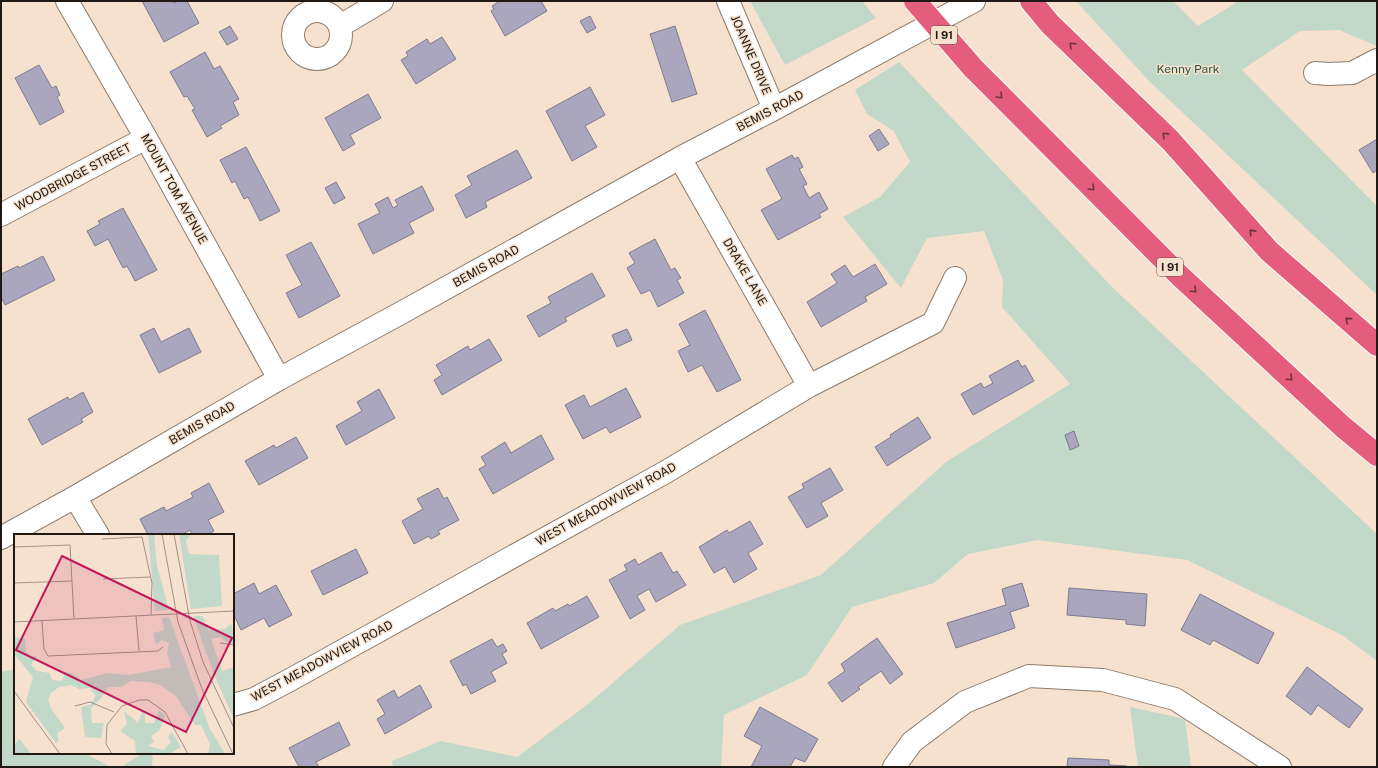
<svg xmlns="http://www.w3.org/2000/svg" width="1378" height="768" viewBox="0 0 1378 768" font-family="'Public Sans',sans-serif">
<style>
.green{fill:#c2d8c8}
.building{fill:#aaa6bd;stroke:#7e7a90}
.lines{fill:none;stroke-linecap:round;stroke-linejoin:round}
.minor-casing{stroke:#8d7b6b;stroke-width:24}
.highway-casing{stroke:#fff;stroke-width:24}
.minor{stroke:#fff;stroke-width:22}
.highway{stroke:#e55d7d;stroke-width:22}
.highway-bridge-casing{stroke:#fff;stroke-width:24;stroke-linecap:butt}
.highway-bridge{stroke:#e55d7d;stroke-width:22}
.oneway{stroke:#6f343d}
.labels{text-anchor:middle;stroke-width:3;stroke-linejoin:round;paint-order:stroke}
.shield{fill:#f6e1cf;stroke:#60554b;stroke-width:1}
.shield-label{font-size:11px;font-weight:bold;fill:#201913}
.street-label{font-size:12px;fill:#201913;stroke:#f6e1cf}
.park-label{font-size:12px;fill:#255839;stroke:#f6e1cf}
.inset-road{fill:none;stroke:#a09184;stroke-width:1}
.view{fill:#c2185b;fill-opacity:0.15;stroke:#c2185b;stroke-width:2}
.inset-edge{fill:none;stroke:#201913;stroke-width:2}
</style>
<rect width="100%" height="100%" fill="#f6e1cf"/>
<path class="green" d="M750,1h112l14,17 -91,47z
M1076,1h97l25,25 41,-25h138v45l-38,-16 -39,1 -58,39 135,136v89l-228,-214z
M899,62l214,226 264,246v127l-35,-26 -155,-75 -149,-20 -70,14 -34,29 -82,24 -45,68 -83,40 -3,52h-328l-1,-6 49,-20 76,16 71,-53 92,-79 141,-50 125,-113 124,-78 -68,-77 1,-27 -19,-49 -57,7 -26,50 -58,-71 37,-20 30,-35 -16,-31 -27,-17 -12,-24z
M15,669v84h69l27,14h-110v-95z
M1130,707l55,12 6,48h-53z
M143,753h10l-1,14h-31z"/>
<path class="building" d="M142,1h31l1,2 4,-2h9l12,22 -35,19z
M500,1h41l6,10 -42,25 -14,-25 3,-2 -2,-3z
M590,16l6,12 -9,5 -7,-12z
M230,26l8,13 -11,6 -8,-13z
M675,26l22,68 -25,8 -22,-68z
M442,37l14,22 -40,25 -15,-24 7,-4 -2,-4 21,-13 3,5z
M205,52l9,17 6,-3 19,33 -6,3 6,13 -19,11 2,2 -15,9 -15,-27 3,-1 -8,-13 -3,1 -14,-25z
M39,65l13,23 4,-2 4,9 -3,2 7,15 -24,13 -25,-47z
M590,87l15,28 -20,11 12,21 -25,14 -26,-50z
M368,94l13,24 -31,17 5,9 -12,7 -18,-33z
M879,129l10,15 -11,7 -9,-15z
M1377,139v31l-4,3 -14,-23z
M246,147l34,64 -20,10 -12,-24 -4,2 -9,-18 -3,2 -12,-23z
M517,150l15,28 -47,24 2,5 -21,11 -11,-23 17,-10 -5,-9z
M792,155l2,4 4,-2 5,10 -4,2 8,15 -4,2 6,12 10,-6 9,17 -9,5 2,3 -43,23 -17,-30 21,-11 -16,-30z
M336,182l9,16 -11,6 -9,-16z
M422,186l12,24 -25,13 5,10 -41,21 -15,-30 22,-11 -5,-9 13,-7 5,11 5,-3 -3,-5z
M123,208l34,62 -22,11 -8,-15 -4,2 -15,-29 -13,7 -8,-15 13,-7 -2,-3z
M655,239l16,31 4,-2 6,10 -4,2 7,13 -26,14 -8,-17 -9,4 -14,-26 8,-5 -6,-10z
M311,242l29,54 -41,22 -13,-25 16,-8 -16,-30z
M43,256l12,24 -50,25 -4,-8v-23l17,-8 1,2z
M875,264l12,20 -22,13 2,4 -46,26 -14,-25 30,-19 -6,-9 14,-9 8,12z
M592,273l13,23 -40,22 2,3 -28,16 -12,-21 24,-13 -3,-6z
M705,310l36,70 -24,12 -15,-27 -14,7 -10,-21 12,-6 -11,-21z
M154,328l7,14 28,-14 12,24 -42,21 -19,-38z
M627,329l5,11 -15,7 -5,-12z
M489,339l13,21 -60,35 -8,-15 8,-5 -6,-10 32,-19 2,4z
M1018,360l4,7 3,-2 9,16 -61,34 -12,-21 20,-11 3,5 9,-5 -4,-7z
M626,388l15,29 -31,16 -4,-6 -23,12 -18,-34 19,-10 6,12z
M379,389l16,29 -49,27 -10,-19 26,-15 -5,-9z
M83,392l10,20 -12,7 2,3 -41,23 -14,-26 40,-22 1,3z
M918,417l13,21 -44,28 -12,-19 16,-10 -1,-2z
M1074,431l5,15 -9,4 -5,-15z
M541,435l13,24 -61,35 -14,-25 7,-4 -5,-8 24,-15 6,11z
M296,437l12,21 -49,27 -14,-24 29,-16 2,3z
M830,468l13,22 -22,13 7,13 -21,12 -19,-31 16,-9 -2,-4z
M209,483l15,29 -16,8 6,11 -8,4h-14l-2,-5 -9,5h-33l-8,-16 24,-12 2,4 27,-14 -2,-4z
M438,488l6,11 3,-2 12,23 -21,11 2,3 -9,5 -2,-3 -15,8 -12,-23 21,-12 -6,-10z
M750,521l13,23 -15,9 9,16 -23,14 -9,-16 -11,6 -15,-26 28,-17 2,3z
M356,549l12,24 -45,22 -12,-24z
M661,552l12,21 4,-2 9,14 -30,17 -7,-13 -12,7 8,14 -15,9 -21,-39 18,-10 -3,-5 11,-6 3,6z
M254,583l5,11 17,-9 16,30 -23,12 -5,-9 -23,12 -8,-17v-19z
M1022,583l7,23 -19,6 5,16 -59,20 -9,-25 59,-18 -4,-16z
M1069,588l78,6 -2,32 -19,-2v-4l-59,-5z
M1200,594l74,39 -16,31 -45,-24 -3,5 -29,-15z
M587,596l12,21 -58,32 -14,-26 26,-15 2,3 13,-7 1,2z
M877,638l26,36 -13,10 -9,-13 -23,16 2,2 -18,13 -14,-19 17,-12 -4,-7z
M492,639l5,8 6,-3 4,7 -5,3 5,9 -16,9 5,9 -25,13 -5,-10 -3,2 -13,-25z
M1307,667l56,42 -14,19 -31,-23 -7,10 -25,-19z
M420,685l12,22 -47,27 -8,-15 8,-5 -8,-14 17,-10 4,8z
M760,707l58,32 -13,23 -10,-4 -5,9h-39l11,-21 -18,-10z
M339,722l11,23 -34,17 3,5h-20l-10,-19z
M1068,758l41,2v5l18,1v1h-60z"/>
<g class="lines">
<g class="minor-casing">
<path id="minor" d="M67,1l79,137 133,241
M728,1l46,108
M293 35a24 24 0 1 1 48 0a24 24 0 1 1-48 0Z
M340,26l42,-25
M1315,73l13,1 24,-1 25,-13
M680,158l129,228
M1,215l145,-77
M75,497l23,38
M1,538l74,-41 204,-118 122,-66 279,-155 94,-49 200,-108
M233,705l21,-6 34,-18 376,-208 145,-87 124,-63 22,-45
M894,767l18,-25 53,-40 64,-26 74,4 72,19 105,68"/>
</g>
<g class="highway-casing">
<path id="highway" d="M1031,1l19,23 120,116 99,111 108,94
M973,68l208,209 162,150 34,28"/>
</g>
<use href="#minor" class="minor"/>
<use href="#highway" class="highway"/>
<g class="highway-bridge-casing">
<path id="highway-bridge" d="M915,1l58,67"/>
</g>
<use href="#highway-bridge" class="highway-bridge"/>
</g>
<defs><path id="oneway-chevron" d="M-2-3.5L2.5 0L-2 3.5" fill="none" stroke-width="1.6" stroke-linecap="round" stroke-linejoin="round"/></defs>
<g class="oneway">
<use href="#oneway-chevron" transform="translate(1072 45) rotate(-136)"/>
<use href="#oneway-chevron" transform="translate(1000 96) rotate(45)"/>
<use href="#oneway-chevron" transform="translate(1165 135) rotate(-136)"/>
<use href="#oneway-chevron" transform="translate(1092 188) rotate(45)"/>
<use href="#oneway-chevron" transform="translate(1252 232) rotate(-132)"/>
<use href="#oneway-chevron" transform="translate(1194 290) rotate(43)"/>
<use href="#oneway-chevron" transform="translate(1348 320) rotate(-139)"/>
<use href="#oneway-chevron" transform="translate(1290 378) rotate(43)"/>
</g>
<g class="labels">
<g class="shield">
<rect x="931" y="26" width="26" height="18" rx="3"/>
<rect x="1157" y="258" width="26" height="18" rx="3"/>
</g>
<g class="shield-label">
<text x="944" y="39">I 91</text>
<text x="1170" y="271">I 91</text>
</g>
<g class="street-label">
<text transform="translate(751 55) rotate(67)" y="4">JOANNE DRIVE</text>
<text transform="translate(770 111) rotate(-28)" y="4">BEMIS ROAD</text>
<text transform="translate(73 177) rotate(-28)" y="4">WOODBRIDGE STREET</text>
<text transform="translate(174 189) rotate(61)" y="4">MOUNT TOM AVENUE</text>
<text transform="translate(486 266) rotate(-29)" y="4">BEMIS ROAD</text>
<text transform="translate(745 272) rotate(60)" y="4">DRAKE LANE</text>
<text transform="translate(202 423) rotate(-30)" y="4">BEMIS ROAD</text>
<text transform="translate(606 504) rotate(-29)" y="4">WEST MEADOWVIEW ROAD</text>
<text transform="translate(322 661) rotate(-28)" y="4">WEST MEADOWVIEW ROAD</text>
</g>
<g class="park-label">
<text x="1188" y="73">Kenny Park</text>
</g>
</g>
<g transform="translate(14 534)">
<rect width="220" height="220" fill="#f6e1cf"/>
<path d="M134,0h6l3,32 12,44 -14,1zM165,0h12l-5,7 3,13 30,1 3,51 -31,3zM179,82h10l5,14 17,-1 5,-5 2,1 2,19h-5l-9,-7 -9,2 11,32 12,-4v52l-19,-42zM155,83l40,110 16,27h-17l2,-10 -9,-19h-6l-20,-30 -17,-11 -10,-2 -17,-1 -10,6h-13l-6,10 -11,11 1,15h12l-3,15 -16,-1 -4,-30 9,-2 6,-9 -6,-8 -11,1 -8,-4 -12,2 -8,6 -3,7 4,10 13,18 -8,6 2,7 -3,2 -30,-41 7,-25 -19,-23v-17l11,2 1,12 5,6 6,-1 -6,9 6,6 13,2 2,7 10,1 3,-9 7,1 9,7 27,-7 21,2 42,-8 -4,-14 2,-10 -7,-3 -6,5 -3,-12 11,-3 -2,-12zM145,176l6,5 -5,15 -9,6 3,6 -6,4 15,4 8,-8 -3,-5 4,-5 9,15 -12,7h-33l-1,-13 -15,-10 7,-7 -3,-13 14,12 4,-11 3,1v10h9zM5,205l2,2 10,13h-17v-8z" fill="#c2d8c8"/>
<path class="inset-road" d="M148,0l16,88 24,67 31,65M160,0l16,87 13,41 31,66M88,5l40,-2 10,46 -1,32M0,13l56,-2 4,74M89,45l47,-2M0,49l58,-2M122,82l3,35M28,87l2,28 4,7 110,-5 5,-4M0,88l220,-11M206,109l14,2M0,157l46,63M61,172l15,-4 24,10M98,220l-6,-10 1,-19 15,-19 17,-6h9l17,12 23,42"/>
<path class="view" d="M48,22l170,82 -46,94 -170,-82z"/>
<rect width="220" height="220" class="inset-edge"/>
</g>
<rect width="1378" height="768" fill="none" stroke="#201913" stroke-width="4"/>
</svg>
